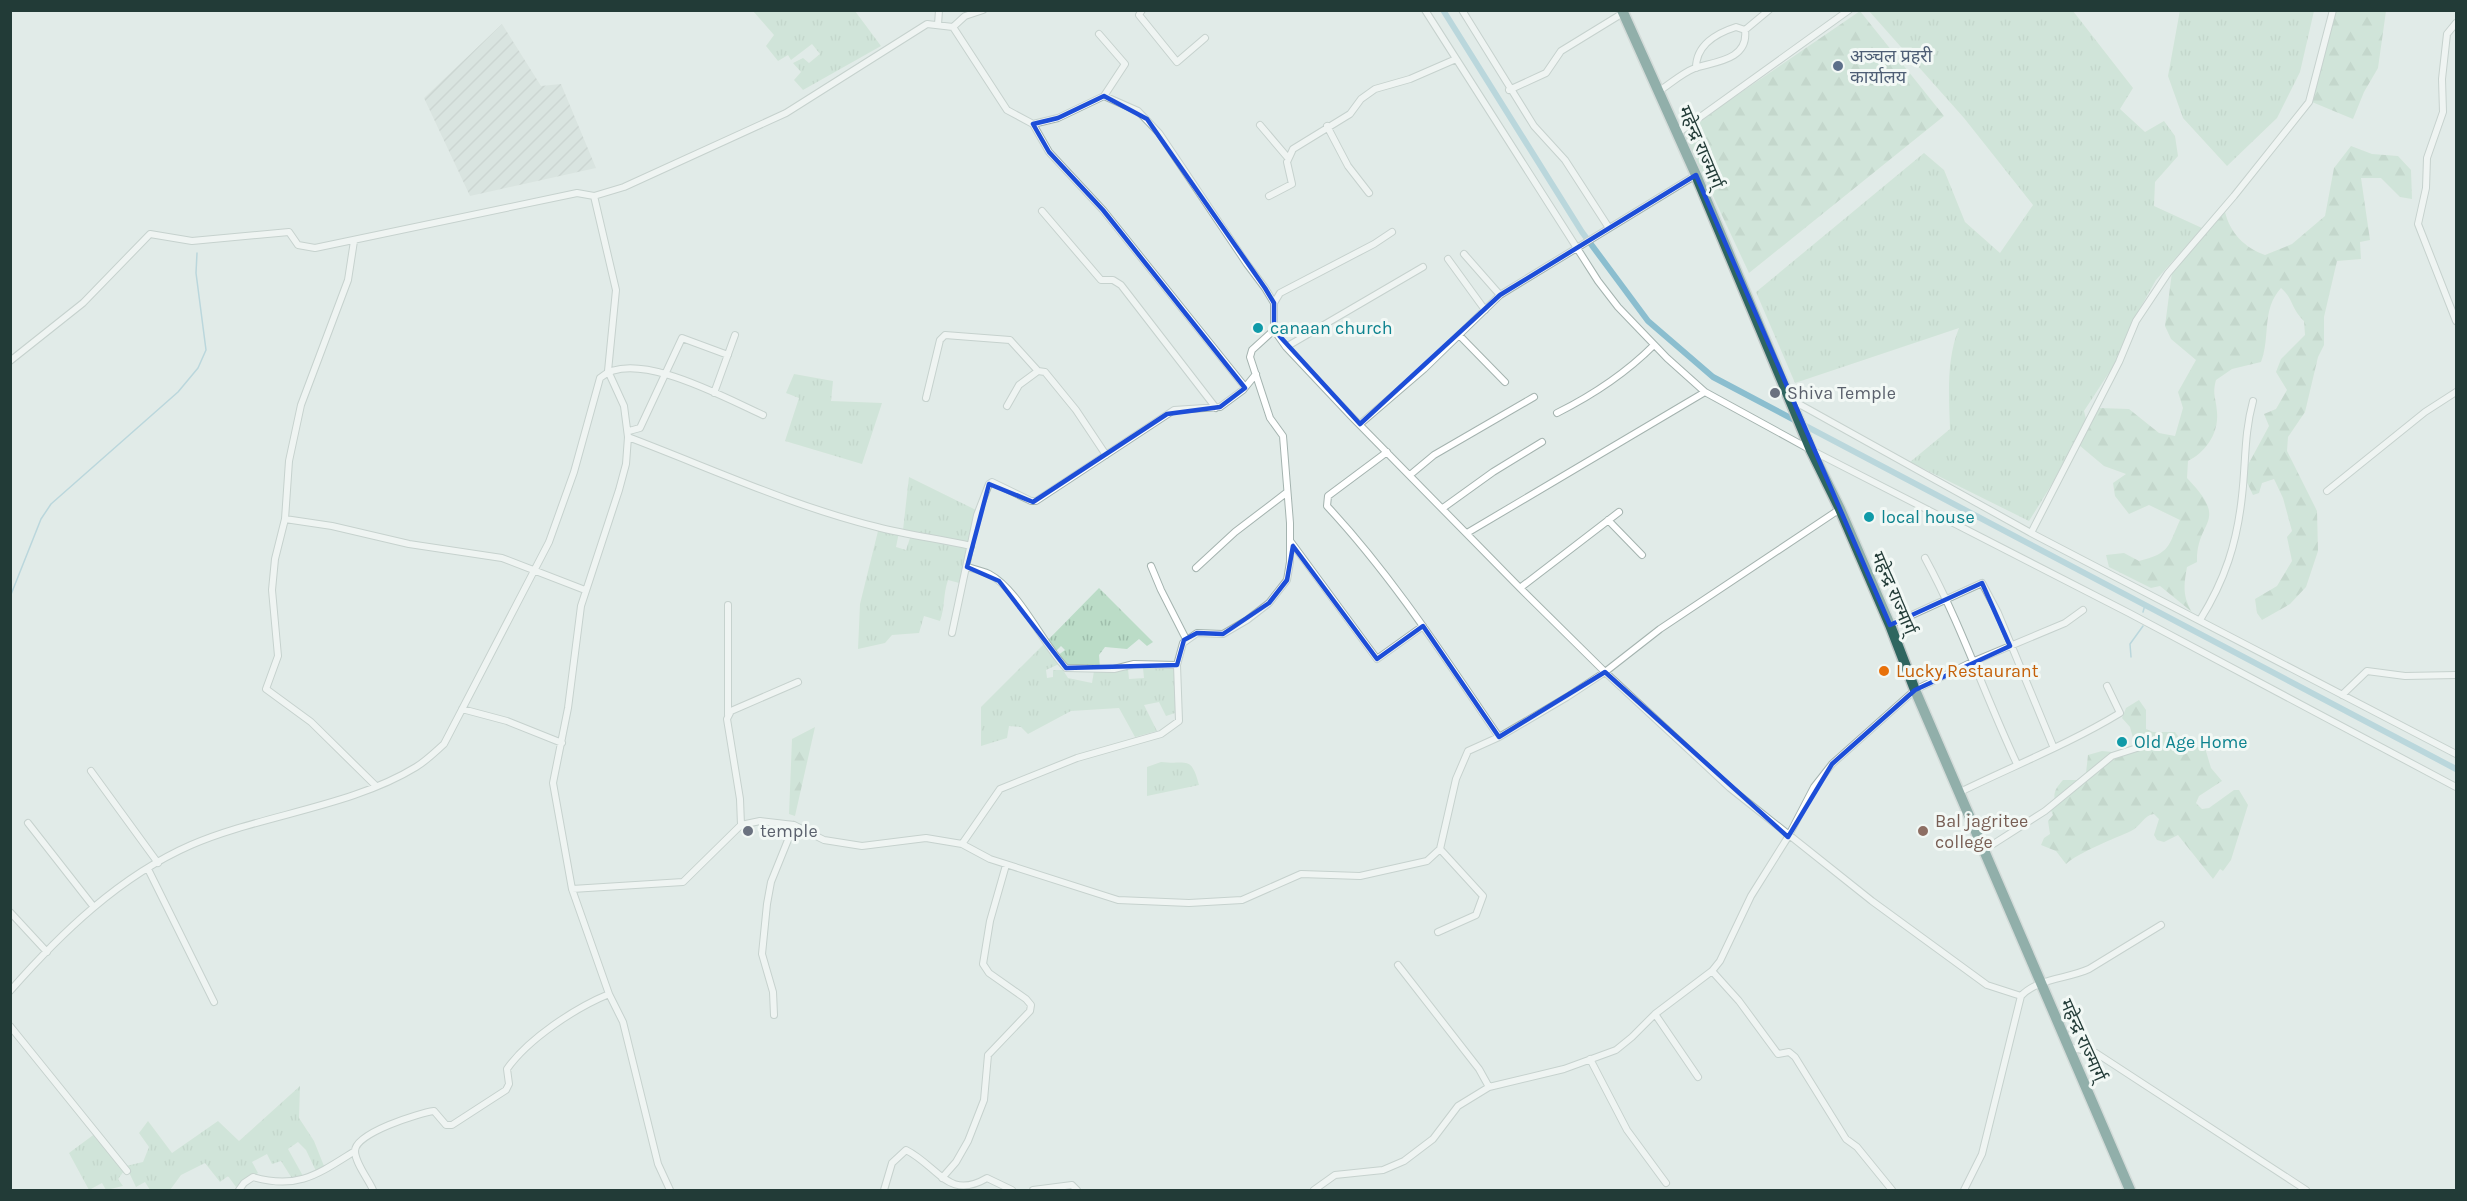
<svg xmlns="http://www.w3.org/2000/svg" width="2467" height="1201" viewBox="0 0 2467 1201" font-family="Karla,'Noto Sans Devanagari',sans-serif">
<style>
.industrial{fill:url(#industrial-furrows)}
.grass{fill:url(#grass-tufts)}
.forest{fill:url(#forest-firs)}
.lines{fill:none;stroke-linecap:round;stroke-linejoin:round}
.stream{stroke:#8bbecf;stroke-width:1.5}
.canal{stroke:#8bbecf;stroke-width:6}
.street-casing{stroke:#a4b3af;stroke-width:8}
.highway-casing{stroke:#c1c8c7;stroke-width:13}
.street{stroke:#fff;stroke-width:6}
.highway{stroke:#2f6660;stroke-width:10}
.marked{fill:none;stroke:#1d4ed8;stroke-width:4.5;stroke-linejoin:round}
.service-dot{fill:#5c6f8a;stroke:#f2f8f5;stroke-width:2}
.culture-dot{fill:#0f9aa8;stroke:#f2f8f5;stroke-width:2}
.worship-dot{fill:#6b7280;stroke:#f2f8f5;stroke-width:2}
.food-dot{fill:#e8710a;stroke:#f2f8f5;stroke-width:2}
.education-dot{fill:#8d6e63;stroke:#f2f8f5;stroke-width:2}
.labels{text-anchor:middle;stroke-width:6;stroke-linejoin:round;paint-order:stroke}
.service-label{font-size:18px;fill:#4e5e75;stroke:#f2f8f5;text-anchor:start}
.street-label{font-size:18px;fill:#223b37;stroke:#f2f8f5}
.culture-label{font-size:18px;fill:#0d838f;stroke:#f2f8f5;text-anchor:start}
.worship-label{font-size:18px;fill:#5b616d;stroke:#f2f8f5;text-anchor:start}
.food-label{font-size:18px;fill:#c56008;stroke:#f2f8f5;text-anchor:start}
.education-label{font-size:18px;fill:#785e54;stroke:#f2f8f5;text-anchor:start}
</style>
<defs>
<pattern id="industrial-furrows" width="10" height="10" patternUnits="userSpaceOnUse" patternTransform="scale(1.5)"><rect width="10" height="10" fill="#cfdbd7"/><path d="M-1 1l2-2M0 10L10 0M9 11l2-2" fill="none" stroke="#b1bdb9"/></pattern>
<pattern id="grass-tufts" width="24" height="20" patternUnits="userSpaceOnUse" patternTransform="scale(1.5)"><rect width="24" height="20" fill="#bbdcc7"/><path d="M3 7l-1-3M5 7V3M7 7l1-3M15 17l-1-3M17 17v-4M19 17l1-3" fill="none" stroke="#a0beac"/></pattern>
<pattern id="forest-firs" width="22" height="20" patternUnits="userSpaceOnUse" patternTransform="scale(1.5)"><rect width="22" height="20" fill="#bbdcc7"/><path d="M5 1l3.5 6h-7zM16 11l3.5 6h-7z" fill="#a0beac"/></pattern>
</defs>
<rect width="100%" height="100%" fill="#e1ebe8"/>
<path class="industrial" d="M502,24l39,62 20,-2 35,84 -126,28 -46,-98z"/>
<path class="grass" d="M2180,10l134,1 -14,61 -23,46 -50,48 -44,-48 -15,-42z
M753,11h102l26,35 -78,44 -9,-10 7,-8 -8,-9 10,-5 6,5 11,-9 -8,-10 -21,16 -3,-5 -10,6 -12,-15 8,-11z
M1869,11h204l60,77 -13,21 25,23 19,-11 11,15 3,20 -23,26 -1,24 48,22 -46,52 -22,39 -18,43 -32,49 2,8 -34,65 -23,37 -119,-59 40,-33c-1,-33 -4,-69 9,-101l-164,55 -39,-91 168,-139 20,17 21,52 35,31 33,-48 -69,-87z
M794,374l39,7 -2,20 51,2 -20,61 -77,-23 14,-43 -13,-5z
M909,477l67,33 -6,35 -67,-15z
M878,531l21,1 -3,15 10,3 5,-15 59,11 -7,38 -15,-4c-5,14 -3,28 -8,41l-16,-5 -5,17 -27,2 -7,8 -27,6 2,-45z
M1099,588l54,54 -6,4 -8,-7 -12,10 -22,-2 -6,8 1,13 -35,-3 -8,-9 8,-6 -4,-4 -7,7 -7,-12z
M1044,644l15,20 -13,6 1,8 6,-1v-7h10l5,8 24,5 2,-12 34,-2 1,10 15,-1 -1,-10 33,1 2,43 -12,4 -7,-14 -15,3 13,26 -22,6 -16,-29 -48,3 -43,23 -7,-7 -12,-1 -2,12 -26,8v-39z
M1161,762c26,3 30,-7 38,23l-52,11v-29z
M300,1086l-1,32 15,23 10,25 -8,5 -10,-21 -8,-8 -10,7 15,27 -10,4 -12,-19 -9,3 -5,-10 -15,8 6,11 -22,14 -8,-11 -8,6 -15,-19 -24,12 -11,15h-20l-5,-8 -9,5 -10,-21 17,-4 6,-15 -10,-14 9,-12 24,32 46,-32 21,20z
M96,1133l28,38 -6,8 5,7 -17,4 -4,-7 -13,7 -20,-37z"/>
<path class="forest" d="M1860,11l84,105 -195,157 -66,-141z
M2336,11h50l-8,57 -14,24 -11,27 -41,-17z
M2351,146l21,8 26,2 13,14 1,29 -12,-2 -19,-19h-20l9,62 -10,2 1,17 -24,2 -13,56v28l-6,12 -13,55 -17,25 -1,14 30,60 1,40 -12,36 -16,17 -28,16 -5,-7 -2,-14 22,-13 15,-25 -5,-24 5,-6 -9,-33 -9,-19 -12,4 -3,10 -6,2 -10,-21 26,-48 -5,-12 12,-5 11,-19 -11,-18 5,-13 24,-24 -1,-14c-13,-12 -11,-23 -23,-33 -20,22 -10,48 -20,74l-29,7 -16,11c-4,15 0,17 1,32 2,21 -11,40 -29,49l-1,17c44,46 9,40 10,84l-10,5c-3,17 -5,29 5,45l-32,-26 -9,2 -42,-21 -3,-12 18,-2 15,8c32,-8 29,-15 41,-41l-31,-15 -20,9 -14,-18 -2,-13 13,-9 -22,-8 -25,-21 20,-37 30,1 30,24 16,3 8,-28 -5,-16 18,-32 -25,-21 -6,-13 7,-54 53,-60c5,21 20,36 40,43l27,-11 33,-28 9,-48z
M2139,700l7,10v19l7,3h22l10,14 20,2 6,20 11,13 -23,15 -3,7 6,6 7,-1 25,-18h5l9,15 -17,55 -8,11 -3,-2 -7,10 -35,-44 -14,7 -7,-2 -3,-5 5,-16 -5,-5c-10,1 -14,13 -23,17 -15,7 -54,22 -65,33l-10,-13 -15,-6 3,-7 6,-4 -2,-13 5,-6 -4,-9 6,-4c-2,-10 1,-14 8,-22h15l8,-7 2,-18 14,-4 21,2 -3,-4 15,-4 -5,-18 -8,-9 4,-10z
M815,727l-20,89 -6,-2 3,-75z"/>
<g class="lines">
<path class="stream" d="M10,597l31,-78 10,-15 127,-112 20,-24 8,-18 -10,-77 1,-20
M2143,612l2,-7
M2131,657l-1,-13 13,-18"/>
<path class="canal" d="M1443,10l139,222 66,89 65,56 743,392"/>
<g class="street-casing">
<path id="street" d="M1142,10l-3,5 38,47 28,-24
M1425,10l173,271 20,26 49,51 38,34 106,58 318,163 327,174
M1462,10l72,116 31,34 44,68
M2456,23l-9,11 -5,45 1,33 -16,46 -1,30 -8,36 38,97
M938,25l1,-15
M953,27l54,83 26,14 25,-6 46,-22 34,15 21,22 88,131 18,24 9,15v27l-22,20 -2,7 20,61 13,18 7,87v39l-3,18 -18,23 -22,17 -24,14 -26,-1 -14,10 -6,22 2,56 -18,13 -84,24 -77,31 -38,55
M1099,34l26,30 -21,32
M1696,68c0,-23 21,-35 40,-41l9,3
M1509,90l37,-17 15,-22 62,-38
M1659,91c11,-7 23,-18 36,-23 17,-6 54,-7 50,-38l24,-20
M1033,124l16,28 54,58 142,177
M1260,125l28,33
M1327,126l21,40 21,27
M1678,133l171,-123
M594,196l22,94 -8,81 16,35 4,31 -2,27 -7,26 -38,116 -13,102 -15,75 19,106 37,105 14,28 35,142 12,26
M1269,196l23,-12 -5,-22 6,-13 57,-35 11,-15 14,-10 35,-10 46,-20
M1042,211l59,69h12l8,5 95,123
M354,241l-6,39 -47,125 -12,56 -4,58 -10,40 -3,31 6,66 -12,33 45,33 65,64
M1464,254l36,41
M1448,259l37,51
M1274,303l6,-10 94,-49 18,-12
M1274,330l12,17 65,69 169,172 85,84 125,116 142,113 115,84 34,11
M1459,335l46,47
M1286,347l137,-80
M10,361l73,-58 67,-69 42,7 97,-9 9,13 17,3 262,-55 17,3 30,-9 162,-74 141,-89 26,3 12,-11 18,-6
M714,393l21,-58
M926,398l14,-58 5,-5 65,5 28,31
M1790,399l241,134 425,221
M1007,406l12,-21 19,-14 7,1 31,38 30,45
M1557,413c34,-17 70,-41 97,-68
M1360,424l64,-55 76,-74 196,-120
M629,431l11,-3 42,-90 46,17
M628,437c82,31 164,69 249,90 31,8 63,12 94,19
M1387,452l-59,44 -1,10c66,71 118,152 172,231
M1410,475l24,-20 100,-58
M2327,491l98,-79 31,-20
M1443,508l50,-36 49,-30
M285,519l47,7 77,18 93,14 83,32
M1608,520l34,35
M1467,533l238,-141
M2031,533l88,-171 17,-41 32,-48 66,-77 75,-94 24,-92
M1291,542l86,117 46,-33
M1925,558c36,66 60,138 92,206
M1151,566l10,24 25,49
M967,567c7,2 16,4 22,7 30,16 53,69 77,94l48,1 20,-5 43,1
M1196,568l39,-36 51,-39
M1520,588l99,-76
M2200,620c25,-40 37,-77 42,-124 4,-34 2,-62 11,-95
M1890,625l92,-42 16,30 55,133
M952,633l25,-118 12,-31 3,-2 39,19h5l138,-91 46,-3 23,-17 13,-16
M2342,695l25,-24 38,5 51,-1
M462,709l45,12 55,22
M728,715v-110
M91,771l67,92
M1960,792c53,-26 109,-48 160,-79l-13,-27
M28,823l65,83
M741,825l-1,-26 -13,-80 4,-8 67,-29
M1984,850l61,-39 67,-55 25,-8
M148,869l66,133
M572,889l111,-7 58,-57 19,-4 34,4 30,15 38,6 64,-8 36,6 28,15 128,41 71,3 53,-3 59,-26 59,2 67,-15 13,-12 16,-70 12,-28 31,-14 68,-40 38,-25 55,-43 180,-120
M10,912l37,40
M1438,932l38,-17 7,-19 -43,-47
M1398,965l81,104 10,18
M1712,971l27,30 39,53 11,-2 6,5 51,82 11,8 35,43
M10,991c51,-58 110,-115 181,-146 69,-30 160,-38 225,-78 10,-6 19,-15 28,-23l105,-202 25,-70 26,-94c34,-31 127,21 163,37
M1655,1014l43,63
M774,1015l-1,-23 -11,-38 5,-50 4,-22 23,-57
M10,1026l117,145
M2068,1047l28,6 210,137
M1590,1059l37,71 39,53
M942,1178l14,-16 12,-21 16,-41 4,-45 42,-44 1,-6 -5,-6 -37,-26 -6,-9 7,-43 16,-56
M239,1190l5,-7 9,-6c45,13 65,-3 102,-26
M373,1190c-4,-10 -18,-27 -18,-39 0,-18 64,-38 79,-40l12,14h6l54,-35 3,-6 -2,-15c21,-30 68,-61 102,-75
M884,1190l8,-27 14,-13c32,16 42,51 81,28l25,12
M1033,1190l39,-5 5,5
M1314,1190l21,-15 48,-5 21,-9 29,-22 25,-33 31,-19 75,-18 52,-19 16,-13 23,-23 57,-43 8,-10 31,-65 37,-59 26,-50 18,-23 83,-74 57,-28 93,-39 18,-13
M1964,1190l18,-36 39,-158c17,-18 46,-17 68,-27l72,-44"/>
</g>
<g class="highway-casing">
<path id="highway" d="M1622,10l74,165 115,275 29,59 50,116 25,65 215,500"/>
</g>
<use href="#street" class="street"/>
<use href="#highway" class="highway"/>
</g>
<path d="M0 0H2467V1201H0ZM1104,96l43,23 118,169 9,15v27l86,94 140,-129 196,-120 194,450 92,-42 28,63 -95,44 -83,74 -44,73 -183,-165 -106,65 -76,-111 -46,33 -84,-113 -6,34 -18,23 -46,31 -26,-1 -13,7 -7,25 -111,3 -67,-87 -32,-14 22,-83 44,18 134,-88 53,-7 25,-19 -142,-178 -54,-58 -16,-28 25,-6z" fill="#e1ebe8" fill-opacity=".55" fill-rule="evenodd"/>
<path class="marked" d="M1104,96l43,23 118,169 9,15v27l86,94 140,-129 196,-120 194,450 92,-42 28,63 -95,44 -83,74 -44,73 -183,-165 -106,65 -76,-111 -46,33 -84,-113 -6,34 -18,23 -46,31 -26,-1 -13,7 -7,25 -111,3 -67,-87 -32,-14 22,-83 44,18 134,-88 53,-7 25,-19 -142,-178 -54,-58 -16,-28 25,-6z"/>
<circle class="service-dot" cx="1838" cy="66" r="6"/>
<g class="culture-dot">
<circle cx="1258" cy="328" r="6"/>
<circle cx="1869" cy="517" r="6"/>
<circle cx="2122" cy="742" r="6"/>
</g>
<g class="worship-dot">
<circle cx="1775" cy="393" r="6"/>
<circle cx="748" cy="831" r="6"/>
</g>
<circle class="food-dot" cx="1884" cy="671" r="6"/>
<circle class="education-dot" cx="1923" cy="831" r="6"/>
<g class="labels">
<g class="service-label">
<text x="1850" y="62">अञ्चल प्रहरी<tspan x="1850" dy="21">कार्यालय</tspan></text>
</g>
<g class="street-label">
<text transform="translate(1701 147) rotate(67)" y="6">महेन्द्र राज्मार्ग्</text>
<text transform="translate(1894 593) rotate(67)" y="6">महेन्द्र राज्मार्ग्</text>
<text transform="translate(2083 1040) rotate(66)" y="6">महेन्द्र राज्मार्ग्</text>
</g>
<g class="culture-label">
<text x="1270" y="334">canaan church</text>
<text x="1881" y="523">local house</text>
<text x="2134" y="748">Old Age Home</text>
</g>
<g class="worship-label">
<text x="1787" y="399">Shiva Temple</text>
<text x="760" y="837">temple</text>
</g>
<g class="food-label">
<text x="1896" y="677">Lucky Restaurant</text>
</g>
<g class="education-label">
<text x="1935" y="827">Bal jagritee<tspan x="1935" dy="21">college</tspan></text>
</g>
</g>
<rect width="2467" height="1201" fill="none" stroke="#223b37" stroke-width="24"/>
</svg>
